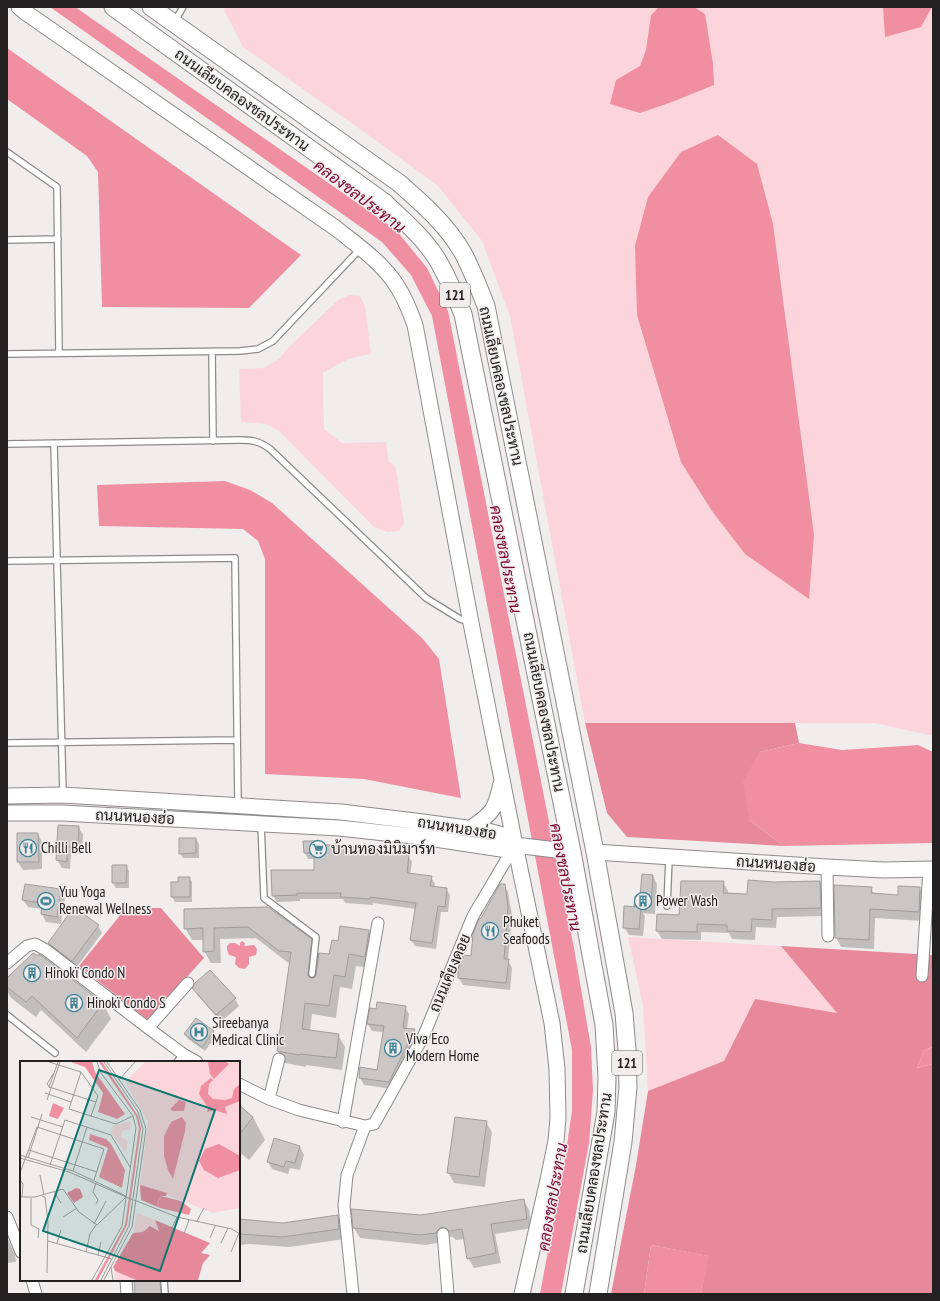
<svg xmlns="http://www.w3.org/2000/svg" width="940" height="1301" viewBox="0 0 940 1301" font-family="'PT Sans Narrow',Sarabun,sans-serif">
<style>
.green{fill:#fbd5db}
.forest{fill:#e8889b}
.water{fill:#ef8fa1}
.shadow{fill:#0003}
.building{fill:#cac6c6;stroke:#a19d9e}
.lines{fill:none;stroke-linecap:round;stroke-linejoin:round}
.lane-casing{stroke:#8e8a8b;stroke-width:8}
.street-casing{stroke:#8e8a8b;stroke-width:13}
.secondary-casing{stroke:#8e8a8b;stroke-width:17}
.primary-casing{stroke:#8e8a8b;stroke-width:19}
.lane{stroke:#fff;stroke-width:5.5}
.street{stroke:#fff;stroke-width:11}
.secondary{stroke:#fff;stroke-width:15}
.primary{stroke:#fff;stroke-width:17}
.labels{text-anchor:middle;stroke-width:3;stroke-linejoin:round;paint-order:stroke}
.shield{fill:#f1eded;stroke:#605e5e;stroke-width:1}
.shield-label{font-size:14px;font-weight:bold;fill:#222021}
.street-label{font-size:15px;fill:#222021;stroke:#f1eded}
.poi-label{font-size:15px;fill:#222021;stroke:#f1eded;text-anchor:start}
.water-label{font-size:16px;font-style:italic;fill:#7c0433;stroke:#f1eded}
.inset-road{fill:none;stroke:#9e9b9b;stroke-width:1}
.view{fill:#0f766e;fill-opacity:0.15;stroke:#0f766e;stroke-width:2}
.inset-edge{fill:none;stroke:#222021;stroke-width:2}
</style>
<rect width="100%" height="100%" fill="#f1eded"/>
<path class="green" d="M225,7h708v729l-58,-13h-290l-75,-407 -28,-75 -44,-55 -64,-47 -131,-92 -19,-37z
M349,295l11,1 5,10 6,48 -23,5 -25,14 1,56 18,14 44,-1 3,19 7,7 8,55 -5,8 -12,1 -13,-5 -96,-97 -12,-6 -25,-2 -2,-53 25,-1 15,-9 9,-11 50,-48z
M628,937l153,9 57,67 -83,-14 -31,62 -76,30 -5,-85z"/>
<path class="forest" d="M585,723h210l4,20 -39,9 -11,68 35,26 -157,-9 -20,-24z
M126,908h35l43,50 -56,62 -69,-54z
M781,946l152,9v92l-9,3 -7,18 16,-4v230h-232l7,-38 -57,-11 -7,49h-33l25,-129 12,-74 76,-30 31,-62 82,14z"/>
<path class="water" d="M50,7h25l321,223 31,38 21,43 126,637 17,99 2,43 -4,53 -28,151h-21l24,-129 8,-54v-61l-140,-734 -21,-41 -29,-33z
M659,7h35l11,7 8,50 1,21 -42,17 -32,11 -30,-9 6,-24 24,-14 6,-16 5,-35z
M883,7h49l-11,20 -36,10z
M7,48l294,207 -52,53 -147,-1 -4,-135 -11,-16 -80,-57z
M718,135l39,29 16,60 41,311 -5,64 -64,-45 -33,-43 -31,-49 -44,-147 -2,-69 13,-49 33,-45z
M225,481l25,9 22,13 150,135 17,21 22,139 -97,-19 -99,-5v-215l-7,-18 -15,-12 -144,-3 -2,-41z
M799,743l43,7 76,-5 15,7v91l-149,3 -35,-26 -6,-39 17,-29z
M242,941l3,2 -1,3 10,-1 3,4 -1,6 -7,2v7l-4,5 -6,-1 -4,-4 1,-7 -7,-2 -2,-5v-4l3,-3h5l5,3v-3z
M933,1047v17l-16,4 7,-18z
M651,1245l58,11 -8,38h-57z"/>
<path class="shadow" d="M78,827l5,7 -1,20h-11l-1,15 -8,-1 -5,-8z
M18,834h20l4,8v27l-19,1 -5,-8z
M196,839l3,5v14h-16l-3,-5z
M304,842h12l3,4 55,4 1,2 33,4 4,6 -2,13 21,2 4,7 -1,4 12,1 4,6 -2,17h-7l-5,37 -21,-3 -4,-6 5,-31 -43,-6v2l-28,-2 -2,-4h-43v2l-23,1 -4,-6 42,-25v-12h-7l-3,-6z
M126,866l3,5v17h-13l-3,-5z
M653,876l4,8 -2,30 -12,-1 2,3 -2,20 -14,-1 -5,-8 13,-19 -2,-3 6,-7z
M189,878l3,4v20h-17l-3,-5 7,-14z
M723,882l5,9v3l20,1 26,-12 46,-1 4,8 1,26 -48,1 -1,11 -20,-1 -1,13 -23,-1 -3,-6 -28,-1v8l-39,-1 -5,-8 23,-15z
M504,885l4,7 4,23 -4,45 4,8 -2,22 -47,-5 -4,-7v-8l13,-13z
M871,888l3,6 25,2 21,-8 5,10 -1,23 -49,-3 -1,31 -33,-2 -5,-10z
M61,890l4,8 -4,26 -15,-2 -4,-8v-5l-14,-2 -5,-7z
M185,910l126,30 7,13 12,2 9,-13 30,-11 7,12 -5,25 -15,-2 -4,23 -12,-2 -4,31 -24,-4 -2,17 28,4 7,12 -3,23 -36,-5v2l-21,-4 -7,-12 12,-88 -3,-1 -31,-24 -36,1 1,24h-10l-7,-12v-11h-12l-7,-12z
M98,926l4,7 -26,35 -23,-18 -4,-7z
M933,939v14l-1,-2z
M210,971l25,28 4,7 -18,16 -23,-26 -4,-8z
M7,979l96,24 8,16 -25,33 -45,-42 -5,7 -25,-19 -4,-7z
M405,1007l4,7 -2,15 7,1 4,7 -25,52 -29,-4 -4,-7 18,-7 6,-39 -12,-1 -4,-7z
M213,1031l3,5 -11,15 -17,-12 -3,-5z
M239,1107l14,10 12,23 -16,20 -10,-8z
M486,1122l6,10 -7,55 -31,-4 -6,-11z
M275,1140l25,7 4,8 -4,15 -10,-2 -2,6 -16,-5 -4,-7z
M524,1200l5,10 3,18 -37,6 6,29 -27,5 -6,-10 -3,-19 -9,1 -3,-3h-5l-6,5 -16,3 -66,-7 -6,-10 67,-12z
M337,1216l6,10 2,13 -56,8 -39,-3 -11,1v-24l44,3z
M7,1237l8,18 1,7 -9,1z
M135,1280h28l1,14h-28z"/>
<path class="building" d="M58,825l21,1 -1,21h-11v15l-11,-2z
M17,833h21l1,29h-22z
M179,838h17v15l-17,1z
M303,841h14v4h16l41,4v2l35,4 -2,18 25,3 -2,10 17,2 -2,19 -7,-1 -6,37 -22,-3 6,-37 -46,-6v2l-30,-2 1,-4h-44v2l-25,1 -1,-26h43v-17h-10z
M112,865h15l-1,18h-14z
M642,874l11,1 -2,31h-17l1,-10 5,1z
M178,877h12v20h-19v-15h7z
M748,880l26,2 46,-1 1,27 -49,1v11l-20,-1 -1,13 -24,-1v-6l-30,-1v8l-41,-1 1,-17 22,1 2,-34h43l-1,12 24,1z
M25,884l36,5 -4,28 -16,-3 1,-11 -20,-3z
M500,884h5l3,23 -4,52h5l-3,24 -48,-5v-8l6,-15 7,1 2,-22 6,-15 2,-1z
M834,885l38,2 -1,6 27,2v-9l22,1 -1,25 -49,-3 -1,31 -34,-2z
M624,906l17,1 -2,22 -16,-1z
M74,907l25,18 -27,36 -24,-18z
M268,907l44,32 -4,35v2l3,2h3l2,-3 3,-22 10,1 3,-14 6,1 2,-15 29,4 -4,27 -16,-3 -4,23 -11,-2 -5,31 -24,-3 -3,26 37,5 -3,24 -36,-4 -1,1 -22,-4 14,-99 -12,-1 -31,-24 -34,1v23l-11,1v-24l-19,1v-20z
M33,953l5,3 1,-2 3,2 61,47 -26,35 -45,-42 -6,6 -19,-15v-9z
M210,970l26,28 -20,17 -24,-27 3,-5z
M377,1002l29,4 -3,22 12,1 -26,53 -30,-4 1,-11 17,3 7,-44 -17,-2 3,-16 6,1z
M196,1018l18,13 -12,16 -18,-13z
M239,1105l14,12 -14,18z
M455,1117l32,4 -8,56 -32,-4z
M274,1138l26,8 -5,17 -9,-2 -2,6 -17,-5z
M524,1199l3,20 -36,5 5,29 -29,6 -5,-30 -13,2 -3,-3 -4,-1 -3,2 -3,4 -16,2 -67,-7 -2,-19 70,6z
M338,1215l1,14 -56,8 -44,-3v-15l44,4z
M134,1280h26l1,14h-26z"/>
<g class="lines">
<g class="lane-casing">
<path id="lane" d="M175,21l8,-14
M7,152l50,35 2,166
M7,240l51,-1
M212,352l1,89
M7,354l233,-3 18,-2 15,-8 88,-93
M7,444l232,-4c14,0 20,1 31,9l156,149 34,21 9,3
M54,444l9,351
M7,561l228,-3 3,247
M7,743l230,-3
M261,825l3,73 52,39 -4,37
M667,906l2,-47
M7,1015l48,38
M177,1062l6,-8
M164,1280l1,14"/>
</g>
<g class="street-casing">
<path id="street" d="M827,867l1,69
M7,963l20,-17 8,-2 11,6 102,78 35,26 14,8
M922,976l7,-107
M148,1028l40,-45
M239,1084l30,15 30,11 66,16 9,-2 50,-89 49,-119 42,-71
M269,1099l10,-40
M343,1122l35,-199
M7,1217l14,35
M443,1234l5,60
M32,1280l4,14
M126,1280l1,14
M353,1294l-9,-88 3,-31 18,-49"/>
</g>
<g class="secondary-casing">
<path id="secondary" d="M19,7l6,5 312,217c21,17 46,34 60,57 8,12 13,25 18,39l56,298 44,222 37,178 5,46 1,49 -2,23 -8,39 -26,114
M7,796l56,-1 278,17 82,10 65,9 15,4 12,10
M7,813h55l277,15 83,9 79,12 14,-4 57,7
M471,828c22,-15 24,-18 30,-44
M595,852l232,15 57,3 49,-1"/>
</g>
<g class="primary-casing">
<path id="primary" d="M113,7l271,195c18,17 37,33 51,54 12,18 19,38 28,58l109,538 32,173 3,52 -1,35 -32,182
M151,7l248,176c24,21 48,42 64,70 9,17 16,35 23,53l109,546 29,161 3,37 1,37 -5,55 -25,152"/>
</g>
<use href="#lane" class="lane"/>
<use href="#street" class="street"/>
<use href="#secondary" class="secondary"/>
<use href="#primary" class="primary"/>
</g>
<defs>
<g id="restaurant-ring" transform="scale(0.9)"><circle r="9.5" fill="#f1eded" stroke="#448597" stroke-width="1.5"/><path d="M-5-6h1v4h1v-4h1v4h1v-4h1v5L-1.5 .5V6h-2V.5L-5-1ZM5-6V6H3V1.5H1.5Q1.5-4 5-6Z" fill="#448597"/></g>
<g id="supermarket-ring" transform="scale(0.9)"><circle r="9.5" fill="#f1eded" stroke="#448597" stroke-width="1.5"/><path d="M-6-5.5h2.5l.6 2H6L4.5 2H-2.5L-4.4-4H-6ZM-1.5 3.2a1.3 1.3 0 1 0 .1 0ZM3 3.2a1.3 1.3 0 1 0 .1 0Z" fill="#448597"/></g>
<g id="stadium-ring" transform="scale(0.9)"><circle r="9.5" fill="#f1eded" stroke="#448597" stroke-width="1.5"/><path d="M0-5a6.5 5 0 1 0 0 10a6.5 5 0 1 0 0-10ZM-3.5-1.8h7v3.6h-7Z" fill="#448597"/></g>
<g id="building-ring" transform="scale(0.9)"><circle r="9.5" fill="#f1eded" stroke="#448597" stroke-width="1.5"/><path d="M-4-6H4V6H1V3H-1V6H-4ZM-2.5-4.3h1.7v1.8h-1.7ZM.8-4.3h1.7v1.8H.8ZM-2.5-1h1.7V.8h-1.7ZM.8-1h1.7V.8H.8Z" fill="#448597"/></g>
<g id="hospital-ring" transform="scale(0.9)"><circle r="9.5" fill="#f1eded" stroke="#448597" stroke-width="1.5"/><path d="M-5-5h3v3.5h4V-5h3V5h-3V1.5h-4V5h-3Z" fill="#448597"/></g>
</defs>
<g fill-rule="evenodd">
<use href="#restaurant-ring" x="28" y="848"/>
<use href="#supermarket-ring" x="318" y="849"/>
<use href="#stadium-ring" x="46" y="901"/>
<use href="#building-ring" x="643" y="901"/>
<use href="#restaurant-ring" x="490" y="931"/>
<use href="#building-ring" x="32" y="973"/>
<use href="#building-ring" x="74" y="1003"/>
<use href="#hospital-ring" x="199" y="1032"/>
<use href="#building-ring" x="393" y="1048"/>
</g>
<g class="labels">
<g class="shield">
<rect x="440" y="283" width="30" height="24" rx="3"/>
<rect x="612" y="1051" width="30" height="24" rx="3"/>
</g>
<g class="shield-label">
<text x="455" y="300">121</text>
<text x="627" y="1068">121</text>
</g>
<g class="street-label">
<text transform="translate(242 100) rotate(36)" y="5">ถนนเลียบคลองชลประทาน</text>
<text transform="translate(501 386) rotate(78)" y="5">ถนนเลียบคลองชลประทาน</text>
<text transform="translate(544 712) rotate(79)" y="5">ถนนเลียบคลองชลประทาน</text>
<text transform="translate(135 817) rotate(3)" y="5">ถนนหนองฮ่อ</text>
<text transform="translate(457 828) rotate(9)" y="5">ถนนหนองฮ่อ</text>
<text transform="translate(776 864) rotate(4)" y="5">ถนนหนองฮ่อ</text>
<text transform="translate(450 973) rotate(-67)" y="5">ถนนเคียงดอย</text>
<text transform="translate(594 1173) rotate(-81)" y="5">ถนนเลียบคลองชลประทาน</text>
</g>
<g class="poi-label">
<text x="41" y="853">Chilli Bell</text>
<text x="331" y="854">บ้านทองมินิมาร์ท</text>
<text x="59" y="897">Yuu Yoga<tspan x="59" dy="17">Renewal Wellness</tspan></text>
<text x="656" y="906">Power Wash</text>
<text x="503" y="927">Phuket<tspan x="503" dy="17">Seafoods</tspan></text>
<text x="45" y="978">Hinokï Condo N</text>
<text x="87" y="1008">Hinokï Condo S</text>
<text x="212" y="1028">Sireebanya<tspan x="212" dy="17">Medical Clinic</tspan></text>
<text x="406" y="1044">Viva Eco<tspan x="406" dy="17">Modern Home</tspan></text>
</g>
<g class="water-label">
<text transform="translate(360 196) rotate(37)" y="6">คลองชลประทาน</text>
<text transform="translate(506 559) rotate(79)" y="6">คลองชลประทาน</text>
<text transform="translate(566 877) rotate(79)" y="6">คลองชลประทาน</text>
<text transform="translate(552 1197) rotate(-80)" y="6">คลองชลประทาน</text>
</g>
</g>
<g transform="translate(20 1061)">
<rect width="220" height="220" fill="#f1eded"/>
<path d="M125,1h95v146l-27,5 -73,-28 8,-64 -21,-35 -1,-5zM108,61h3l-1,8h-7l-2,7 7,4 -2,12 -15,-20 2,-7zM117,152l18,7 4,11 -26,2zM95,210l21,9h-21z" fill="#fbd5db"/>
<path d="M120,124l27,8 -1,3h-5l-4,8 3,4 -19,-8zM56,127l4,1 3,8 -9,6 -7,-10zM135,159l55,23 -9,10 9,2 -7,8 -5,17h-62l-21,-9 -2,-4 20,-34 10,-1 7,-6 9,5z" fill="#e8889b"/>
<path d="M51,1h21l3,10 30,42 -8,5 -19,-7 5,-19 -18,-26zM79,1h3l36,54 3,12 -14,97 -29,55h-3l30,-55 14,-97 -3,-12zM188,1h18l3,2 -15,15 -4,-5zM191,17l2,2 -4,4 -1,10 5,5 12,1 7,-2 2,-9 6,-5v17l-15,6 2,7 -13,-4 -7,2 1,-4 -9,-14 2,-8zM159,39l7,2 -2,9h-11l-3,-2zM33,42l11,5 -6,11 -9,-3zM162,56l4,6 -1,8 -12,48 -5,-9 -4,-14v-20l7,-14zM70,73l16,5 5,5 14,26 -3,18 -23,-11 9,-29 -19,-8zM199,83l21,12v14l-22,8 -14,-8 -5,-9 6,-12zM141,135l20,5 10,8 -2,6 -29,-7 -3,-4z" fill="#ef8fa1"/>
<path class="inset-road" d="M29,1l32,10 17,24 -7,20M61,11l-12,37 47,15 17,-8M99,19l16,-18M29,26l47,15M29,26l9,-25M30,27l-3,-4 6,-10M25,32l26,9M27,39l13,-38M11,56l32,10M17,66l67,22 -10,31M9,89l68,22M0,94l53,16 53,25M0,97l49,14 64,28M8,97l14,-44M30,104l15,-45 46,15 19,32M53,110l14,-44M0,112l17,-46M20,114l4,20M0,119l3,4 -1,13M34,131l7,11M22,135l3,1 3,25 -1,51M0,136h15l28,-8 16,23 18,13 29,-28M11,137v27l8,4 -1,9M114,139l43,17 55,12 8,5M76,143l2,-4 -5,-8 3,-9M43,156l14,-9M177,160l7,-13M74,163l12,-23M151,169l6,-13M164,173l5,-14M190,177l5,-12M28,180l64,18M37,182l4,-13M201,182l7,-15M66,191l4,-18 6,-9M211,191l8,-19M78,194l3,-13M91,206l2,13M72,219l30,-54 14,-98 -3,-12 -32,-43 -4,-11M81,219l28,-54 14,-97 -5,-17 -34,-50M84,219l28,-53 14,-98 -6,-19 -33,-48"/>
<path class="view" d="M79,9l116,40 -55,161 -117,-40z"/>
<rect width="220" height="220" class="inset-edge"/>
</g>
<rect width="940" height="1301" fill="none" stroke="#222021" stroke-width="16"/>
</svg>
